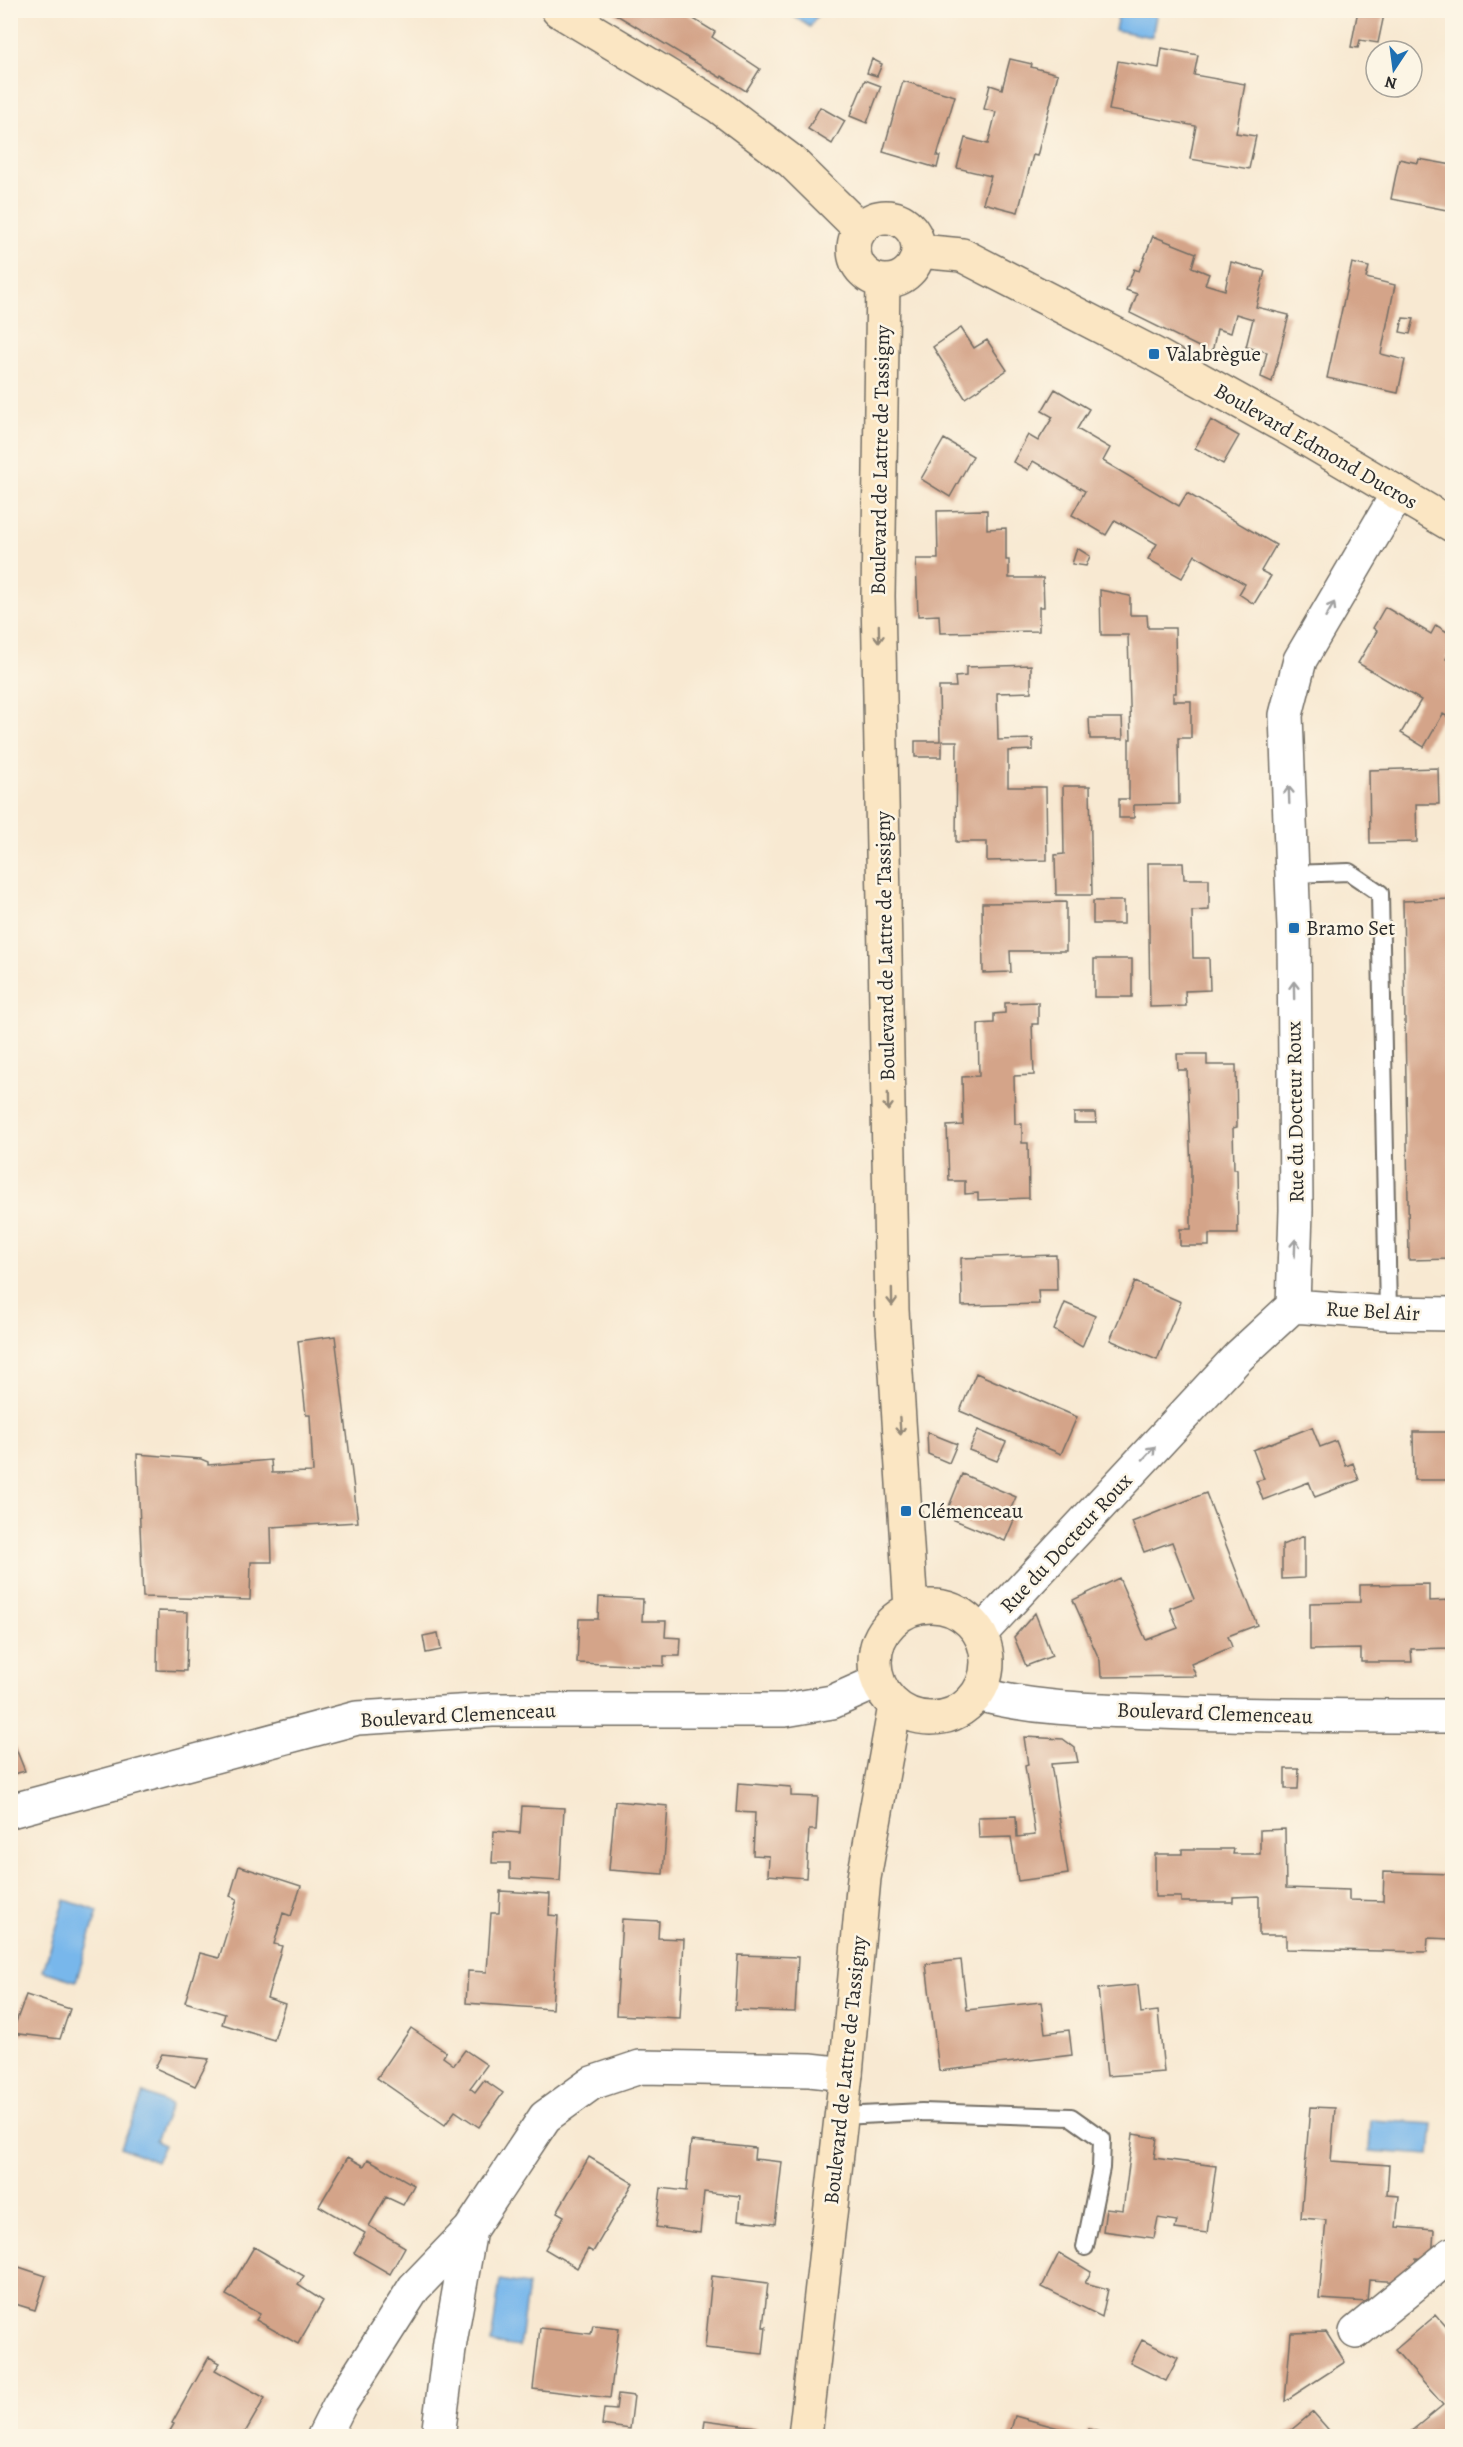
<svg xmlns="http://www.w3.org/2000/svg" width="1463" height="2447" viewBox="0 0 1463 2447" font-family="Alegreya,serif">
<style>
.water{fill:#78b7eb;stroke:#52718b;stroke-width:1.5}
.building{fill:#d4a489}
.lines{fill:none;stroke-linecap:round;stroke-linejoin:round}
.lane-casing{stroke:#736e65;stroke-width:20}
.street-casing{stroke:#736e65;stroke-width:36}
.secondary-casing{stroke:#736e65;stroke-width:36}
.lane{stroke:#fff;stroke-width:16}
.street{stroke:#fff;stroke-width:33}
.secondary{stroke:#fbe6c3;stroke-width:33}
.oneway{stroke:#a0a0a0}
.oneway2{stroke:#938877}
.poi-dot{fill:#1f6fb2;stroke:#fcf5e5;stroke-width:2}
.labels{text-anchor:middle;stroke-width:5;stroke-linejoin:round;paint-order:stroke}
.poi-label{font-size:21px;fill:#2b2b2b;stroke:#fcf5e5;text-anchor:start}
.street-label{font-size:21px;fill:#2b2b2b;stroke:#fcf5e5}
</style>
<rect width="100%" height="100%" fill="#fcf5e5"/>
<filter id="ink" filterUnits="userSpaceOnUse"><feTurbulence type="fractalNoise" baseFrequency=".0167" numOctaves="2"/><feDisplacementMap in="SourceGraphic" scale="12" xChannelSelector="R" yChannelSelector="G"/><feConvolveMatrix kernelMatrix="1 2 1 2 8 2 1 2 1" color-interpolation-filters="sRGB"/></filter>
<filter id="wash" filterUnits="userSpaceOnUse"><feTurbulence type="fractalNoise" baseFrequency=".008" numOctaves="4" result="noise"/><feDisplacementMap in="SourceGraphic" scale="24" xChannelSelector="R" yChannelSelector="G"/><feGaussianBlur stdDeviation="1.35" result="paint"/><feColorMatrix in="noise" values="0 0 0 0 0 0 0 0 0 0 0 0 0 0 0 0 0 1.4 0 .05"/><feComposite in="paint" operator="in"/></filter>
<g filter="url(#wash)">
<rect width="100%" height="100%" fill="#f8e9d2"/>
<path class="water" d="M784,10h36v1l-10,16z
M1119,11h38l-5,26 -37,-7z
M65,1900l33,11 -22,70 -33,-10z
M144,2093l27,12 -16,36 9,4 -8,17 -35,-15z
M1371,2120l62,4 -3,31 -61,-4z
M500,2280l28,5 -9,62 -28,-4z"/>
<g id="blocks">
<path class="building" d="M617,10h62l36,22 -3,5 48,32 -14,22 -24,-15 -1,2 -106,-64z
M1358,10h27l-7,33 -18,-3 -2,8 -7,-1z
M1162,48l36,7 -4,20 51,9 -9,49 20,3 -7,33 -59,-10 6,-33 -87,-16 9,-49 41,7z
M872,59l10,5 -5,12 -10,-3z
M1010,59l22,5 -1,3 27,7 -21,82 -4,-1 -15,57 -35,-9 8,-27 -34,-8 8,-30 23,6 8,-32 -12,-3 6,-24 12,4z
M865,80l16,6 -14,37 -17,-7z
M903,81l52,15 -18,60h3l-3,12 -54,-16z
M820,107l25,14 -13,23 -24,-15z
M1399,159l19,4 1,-4 33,6v46l-61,-12z
M1153,236l43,17 -4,14 17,7 -4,10 20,6 6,-28 34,9 -9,36 33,8 -17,67 -11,-5 6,-25 -21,-5 7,-28 -17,-5 -5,19 -14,-4 -4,19 -4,4 -79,-39 7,-19 -11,-4 8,-21 5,2z
M1352,263l17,4 -3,11 29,7 -14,69 24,6 -7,33 -71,-15z
M1403,318l11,1 -4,15 -10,-2z
M961,328l13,20 13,-8 20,30 -42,28 -32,-51z
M1055,389l34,20 -12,20 33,19 -7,13 76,45 8,-13 89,52 -15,26 10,5 -17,28 -15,-10 6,-10 -50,-29 -13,23 -34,-19 9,-15 -42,-24 -9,15 -34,-20 13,-24 -52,-30 -5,9 -15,-8 15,-27 10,6 15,-24 -11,-6z
M1211,420l28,16 -16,28 -28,-16z
M944,439l29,17 -23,41 -29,-18z
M987,510v19l19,-1v32h3v18h34l1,29h-5v24l-99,2 -1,-18 -21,1 -2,-57h22l-1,-48z
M1077,548l13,8 -4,10 -14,-2z
M1100,590l30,6v19h17l1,13h27l1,65h-3v8h18v37h-13l1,66 -45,1v13h-15v-19h10v-60h2l-3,-104h-27z
M1385,607l46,27 5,-9 16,10v13l-6,11 6,3v57l-9,-5 -19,33 -23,-14 20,-33 -63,-37 19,-32 -4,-3z
M1031,665v27l-34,1 1,47 35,-1v11l-25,1v36h38l1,73 -60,1v-19h-31l1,-101h-15v16h-27v-16h25l-1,-54h17l-1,-10 11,-1v-9z
M1089,718h33l1,21h-33z
M1438,768l1,36h-23l1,38 -47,1 -1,-73z
M1063,786h27l2,109h-36l-1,-40 9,-1z
M1148,863h35l1,16h25v31l-17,1 1,47h16l1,32 -25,1 1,15 -36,1z
M1452,899v360l-43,1 -6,-359z
M1093,901h31v23h-31z
M1066,902v49h-56l1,21 -28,1 -1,-70z
M1094,959h38v38h-38z
M1038,1002v22h-6l2,51 -20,1 1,48h7v19h6l1,55 -51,2v-7l-13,1v-13h-16l-2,-55 16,-1 -1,-48 17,-1 -1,-52 16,-1v-9l11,-1v-10z
M1177,1054h30v11h29l1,62 -4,1 1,41h3l1,65h-29v12h-29v-17h11v-59l-4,-100h-9z
M1074,1113h21l1,10h-22z
M1056,1255l1,35h-19l1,14 -77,2 -1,-48z
M1135,1282l46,20 -24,58 -47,-20z
M1065,1303l30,13 -13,31 -28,-17z
M335,1336l23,186 -87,5 1,35h-21l-1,38 -107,-3 -6,-143 64,5 7,3v3l63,-5 1,13 41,-1 -3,-57h-4l-8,-74z
M976,1373l101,44 -16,37 -101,-43z
M1312,1427l8,20 16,-6 10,25 7,-3 6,17 -44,17 -6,-15 -46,18 -7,-19 8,-2 -11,-29z
M978,1430l28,12 -9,19 -28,-11z
M927,1432l30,12 -8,19 -21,-9z
M1413,1432h39v48h-38z
M962,1474l54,23 -9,20 7,3 -9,21 -60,-25z
M1206,1493l51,132 -29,11 4,11 -41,17 5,12 -95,1 -1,-16 -27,-61 46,-22 27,62 32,-12 -8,-20 24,-9 -22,-57 -28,10 -12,-30z
M1304,1536v42l-22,1v-34z
M1429,1584v17l23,-1v48l-41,1 1,13h-51v-13l-51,1v-47l50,-1v-17z
M599,1597l44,2 -1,22h24l-1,16 16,1 -1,18h-16v10l-87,-3 2,-44h19z
M158,1611l30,1 -2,59 -29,-1z
M1035,1613l17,43 -26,10 -12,-29z
M438,1633l3,17 -15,3 -3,-17z
M10,1734l15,37 -15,4z
M1024,1737l39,2 12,9 3,14 -27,2 17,110 -50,7 -7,-44 -32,1 -1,-21 38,-1 1,21 18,-2 -10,-69 3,-1z
M1285,1769h14l-1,20h-13z
M738,1783l53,4v9l27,1 -2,33h-7l-3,48 -38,-3 1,-19 -16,-1 2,-42 -19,-1z
M615,1801l53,5 -5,68 -54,-4z
M522,1806l42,2 -4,73 -50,-3v-15h-18l2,-32 26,2z
M1285,1829l1,59 63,2v10l34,1 1,-29 68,2v65l-24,-1 -1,14 -141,-3v-14h-27v-39l-26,1v5h-52v-5h-26v-43h27v-5h52l-1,5h27v-24z
M239,1866l62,20 -10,30 -8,-3 -9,31 8,2 -15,52 18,6 -11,36 -52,-16 3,-10 -40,-12 15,-49 19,5 18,-59 -7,-3z
M500,1891l50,3 -1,21 9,1 -6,93 -86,-6 2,-32 19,1 4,-59h8z
M622,1919l37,2 -1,17 26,1 -4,79 -64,-3z
M738,1955l60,2 -3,55 -60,-2z
M961,1960l6,50 74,-8 4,31 24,-3 3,25 -133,16 -13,-107z
M1138,1985l3,28 17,-2 6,61 -57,4 -9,-87z
M26,1995l44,14 -10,30 -48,-6z
M411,2028l35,24 -3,5 11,8 11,-15 22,15 -17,23 5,4 9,-12 19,13 -24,34 -24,-16 -10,14 -68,-47z
M162,2054l47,5 -14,27 -40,-18z
M1310,2107l25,1 -4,53 58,4 -2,30 12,1 -3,31 38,3 -2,29 -16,-1 -1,17 -11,7 -35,-2 -2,22 -48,-3 7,-79 -25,-2z
M1133,2134l24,4 -3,20 62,8 -9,67 -32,-4 2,-8 -19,-3 -4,20 -51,-7 3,-23 17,2z
M691,2141l64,7 -1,11 28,3 -7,62 -37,-4 2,-24 -36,-4 -4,41 -44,-6 5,-39 25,3z
M348,2157l16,9 4,-7 46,26 -11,20 -17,-8 -17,29 36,21 -15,27 -36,-21 11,-20 -46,-27z
M589,2157l44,26 -40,69 -5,-3 -11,19 -32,-19 19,-33 -7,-4z
M254,2247l50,29 -6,9 25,16 -25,43 -42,-24 4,-6 -34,-19z
M1059,2253l32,19 -6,11 23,6 -6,28 -60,-30z
M10,2264l36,12 -11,34 -23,-7 -2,4z
M712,2276l56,7 -5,44h3l-3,27 -58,-6z
M1436,2315l16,18v103h-40l-3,-3 34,-28 -48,-55z
M593,2325l26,3 -9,70 -77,-9 7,-61 51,6z
M1326,2332l19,30 -60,39 6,-68z
M1142,2340l36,18 -12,23 -36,-18z
M209,2357l11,6 -5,7 50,28 -22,38h-76l7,-12 -2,-1z
M618,2394l16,2 -4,33 -28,-4 2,-16 12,1z
M1313,2412l21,24h-50z
M1015,2416l47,13 20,7h-73z
M705,2420l51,7 -1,9h-52z
M1089,2429l24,7h-27z"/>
</g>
</g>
<g filter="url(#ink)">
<use href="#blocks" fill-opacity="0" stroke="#736e65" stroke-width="1.5"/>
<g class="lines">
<g class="lane-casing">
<path id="lane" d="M1292,874l57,-2 31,21 8,420
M841,2116l81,-4 149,5 31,22 -1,29 -16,79"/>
</g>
<g class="street-casing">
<path id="street" d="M1293,1306l95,7 64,1
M980,1634l259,-278 54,-50 3,-96 -2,-282 -8,-213 14,-55 98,-167
M978,1694c60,16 121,16 182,18 98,4 195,4 292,4
M10,1811l347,-93 135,-8h293l47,-8 45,-20
M1356,2332l96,-78
M324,2436l15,-30 75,-118 56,-58
M438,2436l12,-94 20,-112 75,-113 47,-34 48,-16 170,3 36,4"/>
</g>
<g class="secondary-casing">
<path id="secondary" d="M558,10l160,96 73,55 69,68
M854 249a32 32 0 1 1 64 0a32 32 0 1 1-64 0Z
M919,251l43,4 192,99 137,76 161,95
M883,282l-5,314 14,714 19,299
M875 1662a56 56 0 1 1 112 0a56 56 0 1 1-112 0Z
M805,2436l41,-362 18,-196 31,-172"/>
</g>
<use href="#lane" class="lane"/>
<use href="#street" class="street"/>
<use href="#secondary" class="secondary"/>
</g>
<defs><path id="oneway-shaft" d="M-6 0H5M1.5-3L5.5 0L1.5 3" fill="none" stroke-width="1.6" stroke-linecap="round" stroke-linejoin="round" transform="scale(1.5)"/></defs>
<g class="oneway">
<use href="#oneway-shaft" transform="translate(1330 610) rotate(-60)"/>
<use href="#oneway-shaft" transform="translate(1289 795) rotate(-92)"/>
<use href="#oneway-shaft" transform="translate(1294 990) rotate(-91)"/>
<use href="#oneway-shaft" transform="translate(1295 1248) rotate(-88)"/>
<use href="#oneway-shaft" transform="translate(1149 1453) rotate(-47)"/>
</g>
<g class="oneway2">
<use href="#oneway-shaft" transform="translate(879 634) rotate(89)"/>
<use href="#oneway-shaft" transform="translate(888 1102) rotate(89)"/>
<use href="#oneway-shaft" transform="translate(892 1297) rotate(89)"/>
<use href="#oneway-shaft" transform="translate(900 1426) rotate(86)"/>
</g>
</g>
<g class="poi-dot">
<rect x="1148" y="348" width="12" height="12" rx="3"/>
<rect x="1288" y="922" width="12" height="12" rx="3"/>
<rect x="900" y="1505" width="12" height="12" rx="3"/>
</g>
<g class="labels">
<g class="poi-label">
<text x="1166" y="361">Valabrègue</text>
<text x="1306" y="935">Bramo Set</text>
<text x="918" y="1518">Clémenceau</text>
</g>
<g class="street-label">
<text transform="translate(1316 446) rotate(30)" y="7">Boulevard Edmond Ducros</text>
<text transform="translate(880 460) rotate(-89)" y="7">Boulevard de Lattre de Tassigny</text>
<text transform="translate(885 946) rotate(-91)" y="7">Boulevard de Lattre de Tassigny</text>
<text transform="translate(1295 1112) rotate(-91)" y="7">Rue du Docteur Roux</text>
<text transform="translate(1373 1311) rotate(3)" y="7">Rue Bel Air</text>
<text transform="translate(1066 1543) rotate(-47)" y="7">Rue du Docteur Roux</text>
<text transform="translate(1215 1713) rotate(2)" y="7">Boulevard Clemenceau</text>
<text transform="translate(458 1715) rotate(-3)" y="7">Boulevard Clemenceau</text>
<text transform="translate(845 2070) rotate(-84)" y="7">Boulevard de Lattre de Tassigny</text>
</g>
</g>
<rect width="1463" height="2447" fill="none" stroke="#fcf5e5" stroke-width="36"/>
<g transform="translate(1394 69) rotate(193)"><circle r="28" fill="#fcf5e5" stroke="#a8a49b" stroke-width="1.5"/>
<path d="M0-4.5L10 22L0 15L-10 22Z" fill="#1f6fb2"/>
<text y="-9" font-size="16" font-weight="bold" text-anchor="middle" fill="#2b2b2b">N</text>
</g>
</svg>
